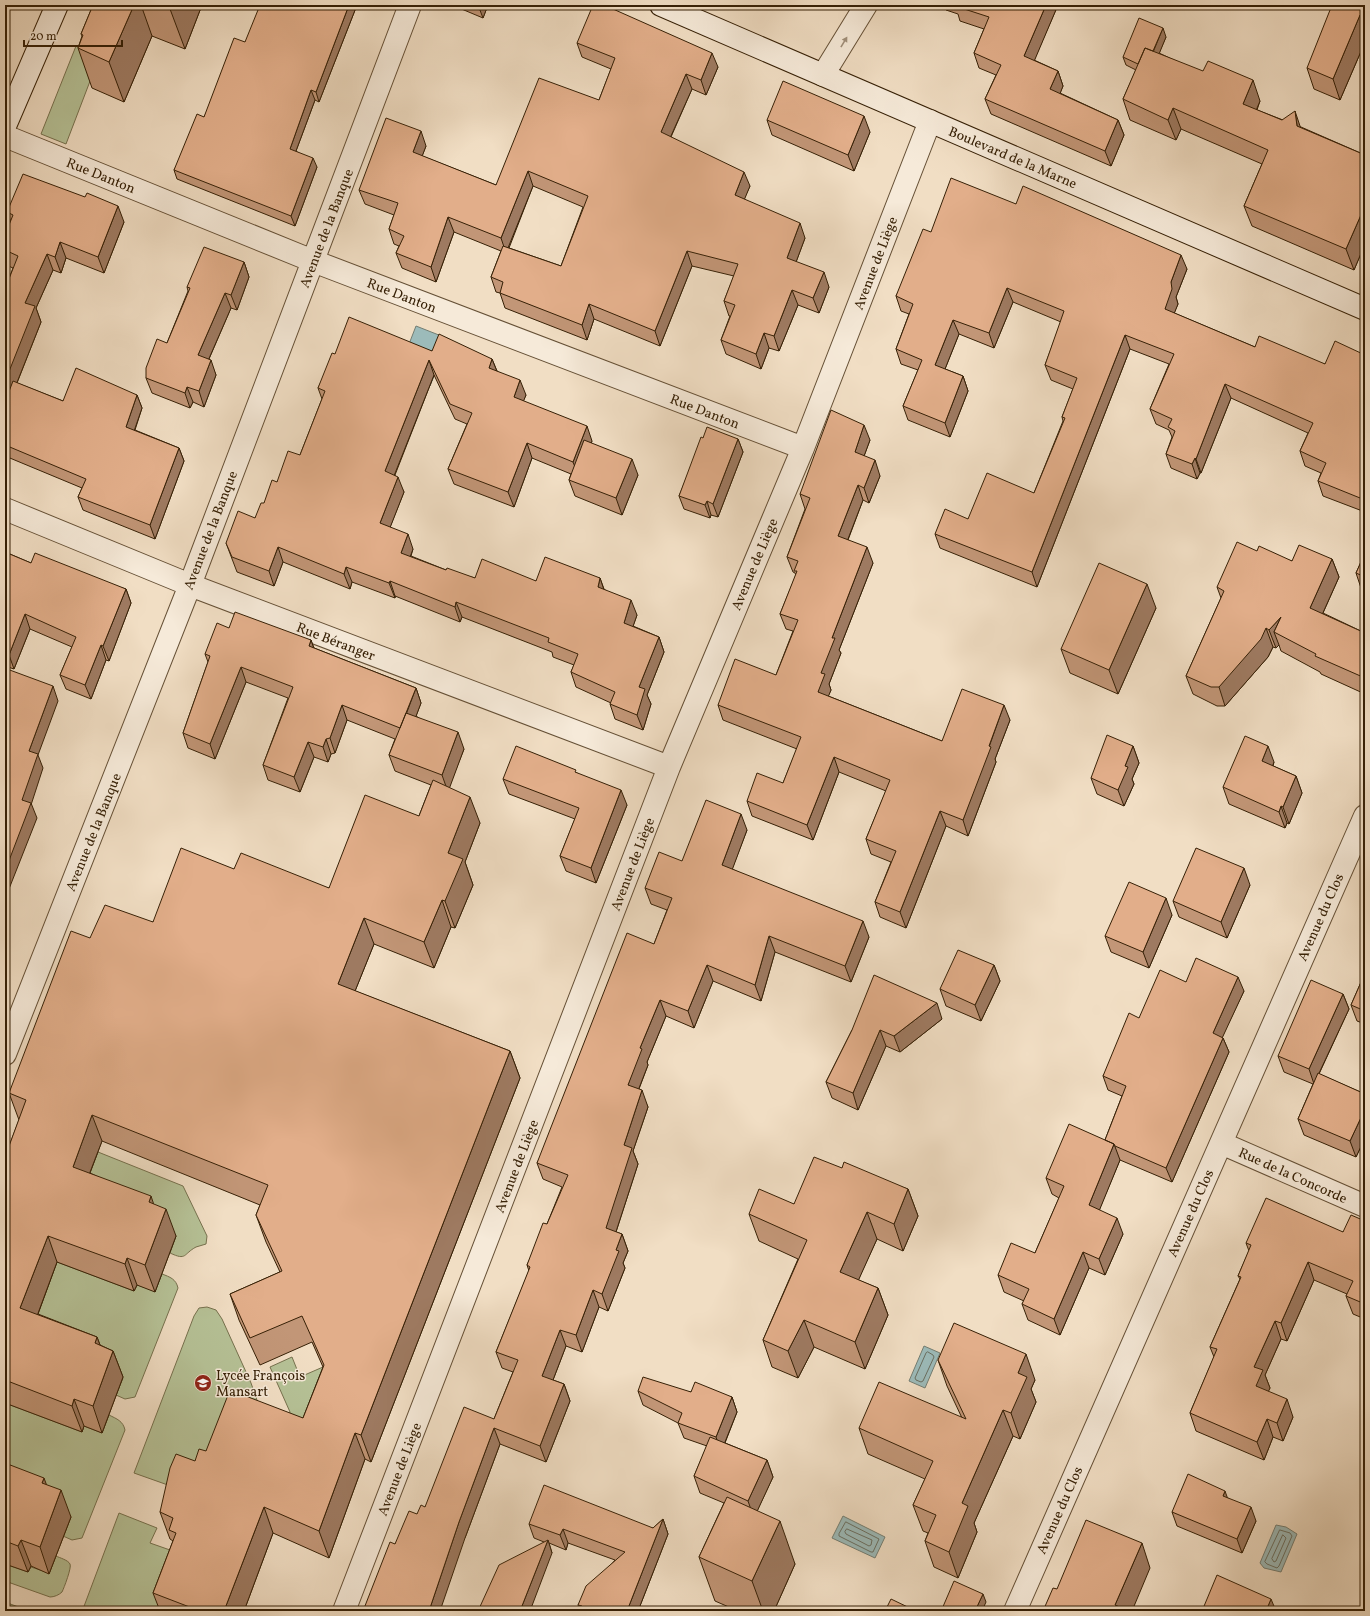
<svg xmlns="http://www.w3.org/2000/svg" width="1370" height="1616" viewBox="0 0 1370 1616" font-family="Vollkorn,serif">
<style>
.green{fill:#b6c297;stroke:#76714e}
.water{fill:#9cbbba;stroke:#737d72}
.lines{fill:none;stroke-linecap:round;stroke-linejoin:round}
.shore{stroke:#696e60;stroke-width:1}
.street-casing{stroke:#655036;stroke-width:24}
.secondary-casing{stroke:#362006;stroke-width:24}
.street{stroke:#f6ead9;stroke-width:22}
.secondary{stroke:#f6ead9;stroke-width:22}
.wall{fill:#c29677;stroke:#362006;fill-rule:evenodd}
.shaded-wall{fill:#9e7a61;stroke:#362006}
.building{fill:#e2ae8a;stroke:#362006}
.oneway{fill:#a08f7a}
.labels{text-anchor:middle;stroke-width:3;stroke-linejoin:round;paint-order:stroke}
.street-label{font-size:14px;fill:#362006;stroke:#f6ead9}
.poi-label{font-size:14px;fill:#362006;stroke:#f6ead9;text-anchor:start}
</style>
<rect width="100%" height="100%" fill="#f1dec4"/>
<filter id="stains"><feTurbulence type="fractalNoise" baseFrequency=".005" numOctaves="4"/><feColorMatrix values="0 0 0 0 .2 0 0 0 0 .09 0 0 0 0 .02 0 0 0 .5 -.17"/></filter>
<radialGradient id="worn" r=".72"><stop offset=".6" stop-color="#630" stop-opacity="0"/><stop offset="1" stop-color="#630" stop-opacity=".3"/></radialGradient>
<path class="green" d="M76,46l24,9 -34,89 -25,-10z
M98,1152l85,34 24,50 -1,8c-3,1 -7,2 -10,3 -13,7 -9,14 -26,6l6,-17 -94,-43z
M57,1262l77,29 3,-6 18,6 7,-17c8,3 14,5 16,14l-43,109 -10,2 -9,-4 7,-17 -93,-43z
M207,1307l9,3 6,9 29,64 7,20 -76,87 -48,-17 60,-157 5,-8z
M292,1357l8,20 23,-10 10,25 -18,47 -28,-17 3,-10 -20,-45z
M5,1403l77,29 2,-6 18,7 7,-18c8,4 14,6 16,15l-43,108 -10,2 -9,-4 -58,-50z
M119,1513l38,15 -7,15 20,7 -4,61h-79l-4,-2z
M56,1556c4,2 12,4 14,8 2,3 -6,24 -8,28 -3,3 -8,5 -12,5l-45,-16v-17l23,8 3,-5 18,6z
M5,1602l24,9h-24z"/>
<path class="water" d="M416,326l33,13 -19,47 -33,-11z
M924,1346l16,7 -15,35 -16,-7z
M843,1516l42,21 -10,21 -43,-20z
M1276,1525l10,2 11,7 -16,38 -17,-4 -4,-5z"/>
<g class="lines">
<path class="shore" d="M928,1352l5,3 1,2 -11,24 -2,1 -5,-2 -1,-2 11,-25z
M846,1522l33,17 -6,13h-2l-32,-16v-2z
M847,1529l25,11 -1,5 -2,1 -23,-12 -1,-2z
M1280,1530l10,3 2,3 -13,30 -2,2 -10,-4 -2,-2z
M1283,1535l3,3 -10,23 -2,1 -2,-3z"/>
<g class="street-casing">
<path id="street" d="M823,75l43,-70
M5,136l308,125 490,187
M5,509l185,76 479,182
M5,1054l185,-469 220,-580
M1221,1143l144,63
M344,1611l325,-844 134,-319 127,-327
M1015,1611l350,-795"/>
</g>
<g class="secondary-casing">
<path id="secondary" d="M661,5l704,304
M5,126l52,-121"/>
</g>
<use href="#street" class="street"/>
<use href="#secondary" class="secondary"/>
</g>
<path class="wall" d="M93,5h109l-17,44 -33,-13 -28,66 -32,-14 -14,-40 4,-12 -1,-2z
M357,5l-38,97 -4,-2 -19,51 21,16 -22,59 -118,-47 -3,-9 30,-53 41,-75z
M452,5h36l-5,13z
M944,5h114l-24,55 24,11 5,15 -3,7 58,27 6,15 -13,31 -120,-52 -6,-15 11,-24 -17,-7 -5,-15 10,-24 -24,-8 -2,-7 -12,-4z
M1365,5v37l-25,58 -26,-11 -7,-21z
M1166,37l-7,16 101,48 -3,9 44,17 64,28v89l-11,26 -102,-44 -8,-20 18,-42 -81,-35 -5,11 -46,-20 -7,-21 13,-29 -10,-5 -3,-8z
M577,43l141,24 -12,28 -14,-6 -21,48 79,49 -6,13 61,39 -9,24 33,25 -10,26 -21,-8 -19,46 -10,-3 -8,21 -35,-15 -5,-14 9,-24h-1l-5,-15 10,-25 -42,-10 -32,80 -66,-27 -7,21 -82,-32 -5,-15 -4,-1 -5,-15 10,-26 -47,-19 -18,50 -34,-14 -6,-15 3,-7 -5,-2 -5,-15 5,-14 -29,-11 -6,-14 67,-44 -4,10 74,29 103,-85 12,-31 -29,-12zM533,186l50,21 -22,59 -52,-18z
M767,120l103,12 -16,39 -82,-36z
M1016,204l171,65 -11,28 2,7 -4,9 81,34 70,17 40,-9v157l-42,-16 -5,-15 3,-8 -16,-7 -5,-15 8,-18 -77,-35 -30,75h-1l-3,6 -26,-11 -5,-14 6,-17 -3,-7 -13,-6 -6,-15 19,-45 -39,-15 -93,238 -97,-39 -5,-14 33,-15 66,-26 29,-72 -1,-4 11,-28 -22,-9 -6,-15 16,-43 -48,-20 -19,46 -35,-14 -14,35 18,7 5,15 -18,46 -42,-17 -5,-14 15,-36 -17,-6 -5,-15 13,-35 -8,-3 -5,-15 35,-64z
M7,212l117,10 -20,51 -38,-15 -5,15 -8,-3 -17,38 5,14 -24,61 46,18 74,-6 5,13 -7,22 44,18 5,13 -29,78 -72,-29 -5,-13 4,-9 -77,-32v-54l3,-8 -3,-1v-104l8,-21 -7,-3 -1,-2v-28l6,-13z
M244,262l5,15 -12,33 -6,-2 -22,51 7,16 -12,32 -11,-5 -3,6 -38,-15 -6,-15 21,-35 21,-52 -1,-4z
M432,351l60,8 5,12 29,24 -3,6 69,40 -1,2 47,32 -16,40 -47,-19 -6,-16 2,-6 -39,-16 -18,49 -60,-23 -6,-15 19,-45 -12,-5 -21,-44 -39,100 9,17 -14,35 23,22 -2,7 35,14 29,8 61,3 64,-3 4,11 33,26 -4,11 26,11 5,15 -17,43 4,9 -8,26 -28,-11 -5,-15 1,-1 -35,-16 -5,-15 3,-7 -21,-8 -1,-5 -90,-35 -2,5 -65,-26v2l-43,-16 -2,7 -67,-27 -9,24 -37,-14 -11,-29 29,-25 22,-36 23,-27 22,-56 -4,-11 17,-34z
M703,438l35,1 5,13 -25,65 -7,-2 -1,3 -26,-9 -5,-13z
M870,440l-6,16 16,20 -11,27 -6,-3 -15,40 25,23 -34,87 2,3 -12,31 2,6 -3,6 114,45 68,-21 -15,39 1,3 -28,74 -22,-10 -40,102 -26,-11 -5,-15 16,-40 -20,-8 -5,-15 20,-48 -47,-19 -26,68 -61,-24 -5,-15 36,-18 14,-34 -74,-29 -5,-15 58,-30 17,-44 -7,-2 -6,-15 16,-39 -1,-2 -2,-1 -6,-15 18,-48 -5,-15z
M1257,551l35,10 40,-2 7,18 -16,36 42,20v61l-44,-20 -1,-2 -39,-21 -2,-6 -3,3 -3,-1 -5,10 -43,49h-8l-24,-12 -7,-18 35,-78 -4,-11z
M5,552l26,11 95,26 5,14 -22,58 -3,-1 -15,39 -25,-10 -6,-14 12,-28 -42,-18 -16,40 -9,-3z
M1365,553v37l-4,-2 -5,-15z
M1156,608l-38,86 -48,-21 -9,-24z
M229,628l82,12 3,8 102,40 5,15 -5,13 48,33 -15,38 31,36 -15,39 8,23 -18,43 -4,-1 -17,41 -60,-24 -19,47 155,60 10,27 -149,384 -6,-3 -36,99 -56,-25 -29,78h-84l-7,-18 20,-52 -3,-2 -10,-27 35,-51 11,-10 97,-33 20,-51 -11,-25 -52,23 -21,-45 -9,-26 50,-22 -14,-30 -10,-27 4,-10 -158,-64 -12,32 63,31 23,32 -21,56 -18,-7 -3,6 -77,-29 -19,52 59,23 3,8 13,6 10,26 -21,56 -18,-7 -2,6 -77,-29v-246l14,-37 -10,-27 81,-155 63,-16 81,-53 95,19 90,-72 12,-31 -36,-14 -6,-16 6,-16 -48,-19 -12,33 -4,1 -3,8 -14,-5 -14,35 -32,-12 -5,-15 25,-67 -42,-16 -31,77 -27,-11 -5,-15 25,-71 -3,-8z
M1133,746l6,17 -7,16 2,5 -10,22 -27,-12 -6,-16z
M1274,762l-1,4 23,10 6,17 -13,31 -2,-1 -2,5 -56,-24 -6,-17z
M577,773l50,32 -31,78 -30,-12 -6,-15 15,-37 -66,-25 -6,-15z
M747,830l-15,39 137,68 -18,45 -76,-30 -14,49 -48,-20 -19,47 -28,-12 -19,46 1,3 -9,24 9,18 -15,44 5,13 -22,68 6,2 6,17 -5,12 2,5 -17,43 -9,-4 -17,45 -16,-6 -13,34 11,4 6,17 -24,61 -46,-18 -35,94 -70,6 22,-30 8,-7 69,-88 19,-47 -11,-4 -6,-16 33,-81 -2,-6 20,-41 15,-37 -19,-8 -6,-16 117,-219 13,-34 -16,-6 -6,-16 37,-27z
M1250,885l-23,53 -48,-21 -6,-16z
M1172,915l-23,53 -38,-16 -6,-16z
M994,965l6,16 -19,40 -35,-15 -6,-17z
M1365,973v51l-8,-3 -6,-16z
M1186,982l58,9 -22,46 1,1 6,14 -57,130 -52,-22 -21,50 24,24 -18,41 -16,-7 -29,67 -32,-15 -6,-16 2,-3 -20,-9 -6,-17 37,-22 24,-55 -7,-4 -6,-16 59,-38 17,-44 -14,-6 -5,-14 36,-58z
M1343,994l6,15 -30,65 46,20v44l-9,19 -52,-22 -6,-16 15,-35 -29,-12 -6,-16z
M942,1019l-42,33 -14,-6 -28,64 -26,-12 -6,-16 26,-52z
M842,1168l66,21 10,27 -15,35 -26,-12 -19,41 20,8 10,27 -23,54 -51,-22 -16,31 -26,-11 -9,-27 35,-81 -39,-18 -10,-27 45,-10z
M1365,1221v98l-12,-5 -7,-18 1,-2 -33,-14 -27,61 -6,-2 -16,36 5,13 -2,3 25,26 -10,24 -10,-4 -9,23 -68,-29 -6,-18 24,-56 -4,-10 30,-68 -2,-3 11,-25 -3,-8 97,-11z
M938,1360l97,20 -4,9 5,13 -16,37 -7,-3 -39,87 3,9 -19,46 -24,-11 -9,-26 3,-8 -5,-2 -10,-26 12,-26 -57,-25 -9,-26 103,-10 -15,-32z
M638,1391l53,1 41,5 5,15 -12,31 42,17 6,17 -16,34 38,53 -21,47h-36l-23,-10 -16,-44 25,-54 -24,-10 -6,-17 13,-30 -23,-8 -6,-15 -35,-18z
M5,1463l42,22 24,32 -22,57 -18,-8 -3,6 -23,-8z
M1228,1498l28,23 -14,32 -65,-27 -5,-14z
M663,1519l5,15 -30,77h-58l-2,-6 37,-45 -47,-17 -2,7 -17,-7 3,10 -8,-11 -10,-4 -5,-14 124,4z"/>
<path class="shaded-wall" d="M134,5h7l11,31 -28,66 -15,-40z
M172,5h30l-17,44 -15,-40z
M349,5h8l-38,97 -3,-10z
M478,5h10l-5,13z
M1046,5h12l-28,66 -6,-15z
M1360,15l5,15v12l-25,58 -7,-21z
M1163,28l3,9 -16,39 -3,-9z
M712,53l6,14 -12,28 -5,-15z
M1058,71l5,15 -7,18 -6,-15z
M686,74l6,15 -26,58 -5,-15z
M1253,80l7,21 -10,24 -7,-21z
M311,90l4,10 -22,59 -3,-10z
M1173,108l8,21 -5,11 -8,-20z
M1295,111l7,21 -5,-6z
M864,116l6,16 -16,39 -6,-16z
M1118,120l6,15 -13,31 -6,-15z
M421,131l5,15 -8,21 -5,-15z
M313,158l4,9 -22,59 -4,-10z
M528,171l5,15 -27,67 -5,-15z
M744,172l6,14 -10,24 -5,-15z
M118,206l6,16 -20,51 -6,-16z
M1364,208l1,4v32l-11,26 -8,-21z
M448,217l6,15 -18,50 -5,-15z
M800,223l5,15 -13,35 -5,-15z
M60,242l6,16 -5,15 -6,-16z
M687,251l5,15 -32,80 -5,-15z
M47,254l6,16 -17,38 5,14 -29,73 -6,-16 19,-76z
M1181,255l6,14 -11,28 2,7 -8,20 -5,-15 6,-27z
M244,262l5,15 -12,33 -6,-15z
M824,272l5,15 -10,26 -6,-15z
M1007,288l6,14 -19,46 -5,-15z
M792,290l6,15 -19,46 -5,-15z
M225,293l6,15 -27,62 -6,-15z
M589,304l5,15 -7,21 -5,-15z
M953,320l6,14 -18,45 -6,-14z
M764,333l5,15 -8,21 -5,-15z
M1125,335l5,14 -93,238 -5,-15z
M492,359l6,15 -9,-6z
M211,360l5,15 -12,32 -5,-16z
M429,360l5,15 -44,111 -5,-15z
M963,376l5,15 -18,46 -5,-14z
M520,380l6,15 -7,17 -5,-15z
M1225,384l6,14 -30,75 -5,-14z
M187,387l6,15 -3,6 -5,-15z
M137,395l5,13 -11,32 -5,-13z
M864,425l6,15 -10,27 -5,-15z
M587,426l5,15 -13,36 -6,-15z
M738,439l5,13 -25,65 -5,-13z
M527,443l5,15 -18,49 -6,-15z
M179,448l5,13 -29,78 -5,-14z
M1195,458l5,15 -3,6 -5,-15z
M632,459l6,16 -16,40 -6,-17z
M875,460l5,16 -11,27 -5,-15z
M398,477l6,15 -18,46 -6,-15z
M858,485l5,15 -20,52 -5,-16z
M707,501l4,14 -1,3 -5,-13z
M408,534l5,15 -7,19 -5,-15z
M278,547l5,15 -9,24 -5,-15z
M867,547l6,16 -34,87 2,3 -12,31 2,6 -7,17 -6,-15 3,-19 11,-35z
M1332,559l7,18 -22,49 -7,-18z
M346,567l6,15 -2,7 -6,-15z
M600,578l5,15 -7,-6z
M390,581l5,15v2l-6,-15z
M1147,584l9,24 -38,86 -9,-24z
M126,589l5,14 -22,58 -6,-15z
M631,600l6,15 -8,23 -5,-15z
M456,602l6,15 -2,5 -5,-15z
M25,614l5,15 -16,40 -5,-14z
M1281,617l-7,15 5,13 -3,3 -7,-18z
M1266,628l7,19 -5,10 -43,49 -6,-19z
M659,637l5,15 -17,43 4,9 -8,26 -6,-15 2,-28z
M311,640l5,15 -7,-9z
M101,645l5,15 -15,39 -6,-14z
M241,667l5,15 -31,77 -5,-15z
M53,686l5,15 -20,54 5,13 -12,37v-2l6,15 -32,81v-28l17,-71 7,-49z
M416,688l5,15 -15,40 -5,-15z
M342,705l5,15 -12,33 -5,-15z
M1004,705l6,15 -15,39 1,3 -28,74 -5,-16z
M458,732l6,17 -16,43 -6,-17z
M326,739l5,15 -3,8 -5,-15z
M308,742l6,15 -14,35 -6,-15z
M1133,746l6,17 -7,16 2,5 -10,22 -6,-16 7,-24z
M1268,746l6,16 -6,16 -6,-17z
M834,757l5,15 -26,68 -6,-15z
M1296,776l6,17 -13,31 -6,-17z
M621,790l6,15 -31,78 -5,-15z
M470,797l10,26 -15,39 8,23 -18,43 -10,-27 3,-48z
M1281,806l6,17 -2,5 -6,-16z
M940,811l6,15 -40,102 -6,-16z
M741,814l6,16 -19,51 -6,-16z
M1244,868l6,17 -23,53 -6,-16z
M1166,898l6,17 -23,53 -6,-16z
M442,900l9,27 -17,41 -10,-26z
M364,918l10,26 -27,67 -9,-27z
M863,921l6,16 -18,45 -6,-16z
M769,936l6,16 -14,49 -6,-16z
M707,965l6,16 -19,47 -6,-17z
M994,965l6,16 -19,40 -6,-16z
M1238,977l6,14 -26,56 -5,-14z
M1343,994l6,15 -35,75 -5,-15z
M660,1000l6,16 -19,46 1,3 -14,36 -6,-16 12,-37z
M937,1003l5,16 -42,33 -6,-16z
M880,1030l6,16 -28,64 -5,-17z
M1223,1038l6,14 -57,130 -6,-14z
M510,1051l10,27 -149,384 -10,-27z
M642,1090l6,17 -15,44 5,13 -26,80 -6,-16 18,-83z
M1365,1109v29l-9,19 -6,-16z
M92,1115l10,26 -20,52 -9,-26z
M1114,1144l6,16 -25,61 -6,-16z
M908,1189l10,27 -15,35 -9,-27z
M151,1196l9,27 -11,-21z
M166,1209l10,27 -21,56 -10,-27z
M867,1212l10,27 -27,60 -10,-27z
M1117,1218l6,16 -18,41 -6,-16z
M622,1234l6,17 -5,12 2,5 -17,43 -6,-17 14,-44z
M48,1236l9,26 -27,73 -10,-27z
M1083,1252l6,16 -29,67 -6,-16z
M127,1258l10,27 -3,6 -9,-27z
M1308,1262l6,18 -27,61 -6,-18z
M878,1288l10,27 -23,54 -10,-27z
M593,1290l6,17 -17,45 -6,-17z
M804,1320l10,27 -16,31 -10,-27z
M1275,1321l6,18 -16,36 5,13 -7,16 -7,-18 -2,-19z
M560,1330l6,16 -18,47 -6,-17z
M97,1337l10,27 -12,-21z
M113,1351l10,26 -21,56 -9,-27z
M1026,1354l9,26 -4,9 5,13 -16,37 -9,-26 7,-40z
M564,1384l6,17 -24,61 -6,-16z
M732,1397l5,15 -16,40 -5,-15z
M74,1399l10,27 -2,6 -10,-26z
M1287,1399l6,18 -10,24 -6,-18z
M1003,1410l10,26 -39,87 3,9 -19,46 -9,-26 13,-49z
M1267,1419l6,18 -9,23 -7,-18z
M494,1428l6,16 -35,94 -25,73h-11l30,-89z
M355,1433l10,26 -36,99 -10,-27z
M767,1460l6,17 -19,41 -6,-17z
M44,1478l10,27 -12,-22z
M61,1490l10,27 -22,57 -9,-27z
M1225,1491l5,14 -7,-9z
M264,1507l9,26 -29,78h-20z
M1251,1507l5,14 -14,32 -5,-14z
M663,1519l5,15 -30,77h-11z
M780,1521l15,43 -21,47h-11l-11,-30z
M563,1529l5,14 -2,7 -6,-15z
M21,1540l10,26 -3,6 -10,-26z
M548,1540l4,13 -22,58h-10z
M1142,1543l8,25 -18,43h-15l-2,-6z
M983,1594l3,8 -4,9h-7z
M1271,1599l5,12h-10z"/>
<path class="building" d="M93,5h41l-25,57 -31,-14 5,-13 -2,-1z
M161,5h11l-2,4z
M260,5h89l-33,87 -5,-2 -21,59 23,9 -22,58 -117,-46 23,-56 7,3 30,-79 11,4z
M593,5h11l108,48 -11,27 -15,-6 -25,58 83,40 -9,23 65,28 -13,35 37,14 -11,26 -21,-8 -18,46 -10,-3 -8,21 -35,-14 14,-35 -11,-4 14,-37 -51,-13 -32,80 -66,-27 -7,21 -82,-32 3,-11 -12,-5 12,-31 58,20 27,-70 -60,-25 -27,67 -53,-21 -17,50 -35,-14 8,-17 -15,-7 9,-26 -39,-13 27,-72 35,13 -8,21 83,33 43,-107 60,22 16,-42 -38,-15z
M955,5h91l-22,51 34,15 -8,18 68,31 -13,31 -120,-52 16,-34 -27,-12 15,-36 -34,-11z
M1332,5h33v12l-5,-2 -27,64 -26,-11z
M1139,18l24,10 -10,23 -8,-3 -7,16 -15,-7z
M1145,48l58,23 5,-10 45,19 -10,24 39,16 13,-9 2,15 68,29v54l-1,-1 -18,41 -102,-43 24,-56 -95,-42 -5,12 -45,-21z
M783,81l81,35 -16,39 -81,-35z
M23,174l62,23 2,-4 31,13 -20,51 -38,-15 -5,15 -8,-3 -22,49 10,3 -29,73h-1v-90l13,-33 -13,-6v-15l8,-20 -6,-3z
M951,178l65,26 7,-18 158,69 -10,27 1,7 -7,20 90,38 4,-11 66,28 10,-23 30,14v145l-47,-19 8,-18 -26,-12 13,-28 -88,-39 -29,75 -1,-1 -3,6 -26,-10 9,-23 -7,-4 4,-8 -22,-10 24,-55 -49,-19 -93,237 -97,-38 10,-25 23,10 19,-46 47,20 31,-75 -3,-1 15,-39 -32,-13 19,-54 -57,-23 -18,45 -36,-13 -18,45 28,11 -18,47 -42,-17 19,-46 -26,-11 17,-45 -17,-8 27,-67 8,3z
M204,247l40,15 -13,33 -6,-2 -27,62 13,5 -12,31 -12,-4 -2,6 -39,-15v-10l11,-29 10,4 23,-55 -3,-1z
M349,317l83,34 7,-17 53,25 -3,9 31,12 -6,17 73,29 -14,36 -46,-19 -19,49 -60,-23 24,-56 -22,-9 -21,-44 -44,111 13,6 -18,46 28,11 -7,19 45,17 1,-2 28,10 7,-19 54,22 9,-24 55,21 -2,9 33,13 -7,23 35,14 -20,50 6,2 -8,26 -27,-11 5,-12 -44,-20 7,-18 -30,-12 1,-4 -93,-36 -1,5 -65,-26 -1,2 -43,-16 -2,7 -66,-27 -9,24 -37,-14 -6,-14 12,-32 17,7 6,-15h3l8,-23 5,2 11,-31 12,4 25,-64 -7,-3 14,-35 3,1z
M76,368l61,27 -11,32 53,21 -29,77 -72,-28 8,-18 -81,-34v-43l8,-21 50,20z
M831,410l33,15 -9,27 20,8 -11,28 -6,-3 -20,51 29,11 -35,91h3l-14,35 4,1 -7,18 124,49 20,-52 42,16 -15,41 2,1 -28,73 -23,-9 -40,101 -25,-10 21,-51 -30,-12 24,-59 -56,-23 -27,68 -60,-24 10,-28 26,10 18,-46 -83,-32 17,-46 41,16 22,-55 -18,-6 17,-43h-3l4,-10 -11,-4 23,-59 -10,-4z
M707,427l31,12 -25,65 -6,-3 -2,4 -26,-9 22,-59 2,1z
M584,440l48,19 -16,39 -47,-18z
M1237,542l20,9 2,-5 33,15 7,-16 33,14 -22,49 55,25v45l-50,-22 1,-2 -42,-22 7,-15 -12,13 -3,-2 -5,11 -42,48h-8l-25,-11 38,-85 -7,-4z
M5,552l26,11 4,-10 91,36 -23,57 -2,-1 -16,40 -25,-10 16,-38 -51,-23 -16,41 -4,-2z
M1365,553v24l-9,-4z
M1099,563l48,21 -38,86 -48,-21z
M235,612l76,28 -2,6 107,42 -16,40 -58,-23 -12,33 -4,1 -3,8 -15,-5 -14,35 -31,-12 30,-78 -52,-20 -31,77 -27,-11 27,-77 -5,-2 12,-31 12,5z
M7,669l46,17 -24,65 9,3 -16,46 9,3 -26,68v-198z
M406,713l52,19 -16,43 -53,-20z
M1107,735l26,11 -8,20 3,1 -10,23 -27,-12z
M1245,736l23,10 -6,15 34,15 -13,31 -2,-1 -2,6 -56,-25z
M516,746l60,24 -1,2 46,18 -30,78 -31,-12 19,-48 -76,-29z
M433,780l37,17 -22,56 15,6 -18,42 -3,-1 -18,42 -60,-24 -26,66 172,67 -149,384 -6,-2 -36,98 -55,-24 -40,104h-24l-47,-18 23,-60 -7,-3 4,-12 -13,-6 10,-44 6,-14 19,7 4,-12 7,2 24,-61 73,28 21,-53 -22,-49 -52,22 -20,-44 52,-23 -26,-56 12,-30 -176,-70 -19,52 78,29 -2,6 17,7 -21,56 -18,-7 -2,6 -77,-28 -28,72 77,29 -2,6 18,8 -20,55 -19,-7 -2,7 -67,-26v-223l21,-57 -17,-7 62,-162 19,7 15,-33 48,17 28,-74 53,21 7,-16 88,35 36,-93 54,21z
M706,800l35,14 -19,51 141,56 -18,45 -76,-30 -14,49 -48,-20 -19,46 -28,-11 -20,48 2,1 -14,36 14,5 -18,55 8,3 -26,80 16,6 -6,16 3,1 -17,43 -9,-4 -17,45 -16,-5 -18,46 22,8 -24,62 -46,-18 -35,94 -30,89h-66l27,-69 5,2 14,-33 8,3 4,-9 4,2 39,-100 30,12 24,-59 -22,-8 34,-85 -3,-2 16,-42 4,1 21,-49 -31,-12 90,-230 27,11 18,-46 -27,-10 14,-36 23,9z
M1196,848l48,20 -23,54 -48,-21z
M1129,882l37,16 -23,54 -38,-16z
M958,950l36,15 -19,40 -35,-16z
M1196,958l42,19 -25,56 10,5 -57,130 -51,-22 -1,-2 -9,-4 21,-54 -23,-10 26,-63 10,5 21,-48 26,12z
M1365,973v38l-14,-6z
M874,975l63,28 -43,33 -14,-6 -27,63 -27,-11 26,-52z
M1311,980l32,14 -34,75 -31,-13z
M1318,1073l47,21v15l-15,32 -52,-22z
M1069,1124l45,20 -25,61 28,13 -18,41 -16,-7 -29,67 -32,-15 7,-15 -31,-14 13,-32 24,10 29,-67 -18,-8z
M814,1157l28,11 2,-6 64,27 -14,35 -27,-12 -27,60 38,16 -23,54 -51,-22 -16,31 -25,-11 44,-100 -58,-26 10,-25 35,15z
M1266,1198l77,34 8,-17 14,6v83l-19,-8 7,-15 -45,-19 -27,61 -6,-2 -21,46 9,3 -7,16 31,13 -10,24 -10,-4 -10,23 -67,-29 27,-64 -7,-2 31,-70 -3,-1 13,-31 -5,-2z
M954,1323l72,31 -8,19 9,4 -16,36 -8,-3 -41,93 6,3 -19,46 -24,-11 11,-26 -23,-10 20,-44 -74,-33 20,-46 87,37 -28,-59z
M643,1377l48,15 4,-10 37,15 -16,40 -38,-14 4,-10 -44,-22z
M710,1437l57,23 -19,41 -54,-25z
M5,1463l39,15 -2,5 19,7 -21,57 -19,-7 -3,6 -13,-5z
M1188,1474l37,17 -2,5 28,11 -14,32 -65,-27z
M544,1485l109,43 10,-9 -36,92h-47l2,-5 -4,-1 8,-19 39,-34 -62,-23 -3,6 -31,-11z
M727,1497l53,24 -28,60 -53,-24z
M1086,1520l56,23 -27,62 14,6h-86l10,-23 4,1z
M548,1540l-28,71h-42l21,-46z
M1217,1575l54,24 -5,12h-64z
M954,1581l29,13 -8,17h-29l-4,-2z
M891,1599l25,12h-31z"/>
<defs><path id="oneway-solid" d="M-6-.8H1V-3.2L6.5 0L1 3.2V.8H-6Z"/></defs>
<use class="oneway" href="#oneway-solid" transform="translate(844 42) rotate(-59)"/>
<defs>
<g id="school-disc" transform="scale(0.9)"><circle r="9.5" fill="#8f2418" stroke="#f6ead9"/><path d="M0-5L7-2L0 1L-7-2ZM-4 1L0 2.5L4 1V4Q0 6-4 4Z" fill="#fff"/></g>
</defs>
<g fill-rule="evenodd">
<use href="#school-disc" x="203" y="1383"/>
</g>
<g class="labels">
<g class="street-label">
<text transform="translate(1013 157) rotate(23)" y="5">Boulevard de la Marne</text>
<text transform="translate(101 175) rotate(22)" y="5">Rue Danton</text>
<text transform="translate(326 228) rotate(-69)" y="5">Avenue de la Banque</text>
<text transform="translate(875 263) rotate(-69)" y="5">Avenue de Liège</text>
<text transform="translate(402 295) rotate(21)" y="5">Rue Danton</text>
<text transform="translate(705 411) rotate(21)" y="5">Rue Danton</text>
<text transform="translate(210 530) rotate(-69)" y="5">Avenue de la Banque</text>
<text transform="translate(754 564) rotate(-67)" y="5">Avenue de Liège</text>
<text transform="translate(336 641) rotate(21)" y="5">Rue Béranger</text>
<text transform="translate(93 832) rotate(-68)" y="5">Avenue de la Banque</text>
<text transform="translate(632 864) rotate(-69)" y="5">Avenue de Liège</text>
<text transform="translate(1320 917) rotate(-66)" y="5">Avenue du Clos</text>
<text transform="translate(516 1166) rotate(-69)" y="5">Avenue de Liège</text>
<text transform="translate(1293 1175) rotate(24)" y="5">Rue de la Concorde</text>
<text transform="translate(1190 1213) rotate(-66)" y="5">Avenue du Clos</text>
<text transform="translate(399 1469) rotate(-69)" y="5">Avenue de Liège</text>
<text transform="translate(1059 1510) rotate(-66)" y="5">Avenue du Clos</text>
</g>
<g class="poi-label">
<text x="216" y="1380">Lycée François<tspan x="216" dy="16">Mansart</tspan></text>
</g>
</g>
<rect width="1370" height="1616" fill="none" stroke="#f1dec4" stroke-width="20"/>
<rect x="6" y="6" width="1358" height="1604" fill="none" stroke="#362006" stroke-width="2"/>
<rect x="10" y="10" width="1350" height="1596" fill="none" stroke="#362006"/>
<path d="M24 40v6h98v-6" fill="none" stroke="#362006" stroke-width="2"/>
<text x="30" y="40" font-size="12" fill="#362006" stroke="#f6ead9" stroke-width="3" paint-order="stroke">20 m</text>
<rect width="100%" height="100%" filter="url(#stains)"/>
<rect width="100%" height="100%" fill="url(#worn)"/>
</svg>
